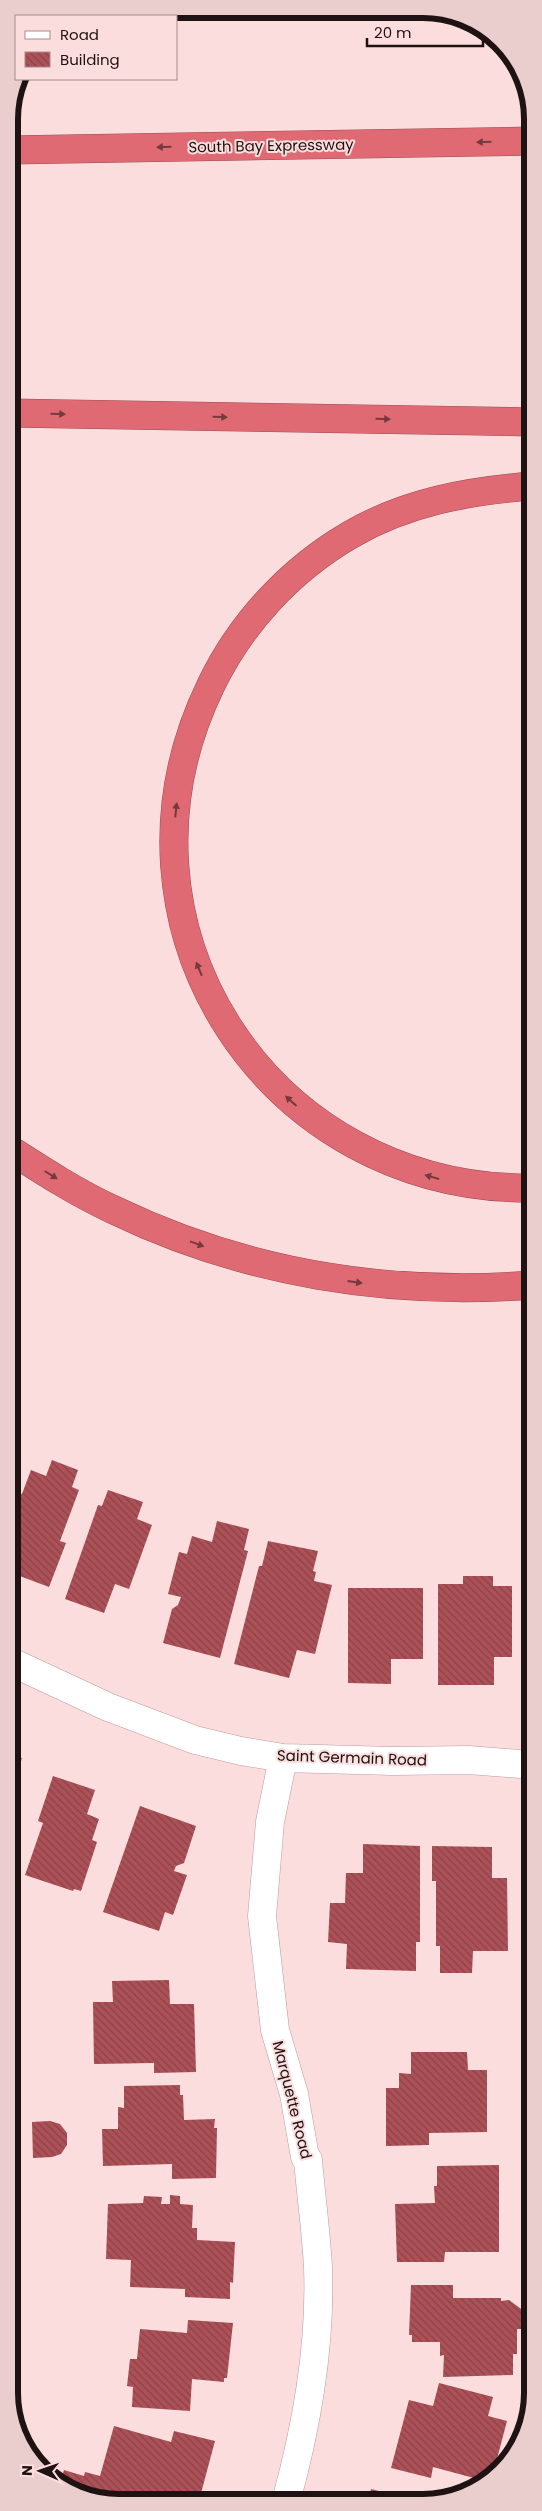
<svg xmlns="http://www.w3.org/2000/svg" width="542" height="2511" viewBox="0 0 542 2511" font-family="Poppins,sans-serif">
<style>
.building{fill:url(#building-back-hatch)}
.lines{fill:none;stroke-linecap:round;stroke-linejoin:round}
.minor-casing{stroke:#bf9a9b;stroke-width:29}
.highway-casing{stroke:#9c4b51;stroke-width:29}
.minor{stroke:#fff;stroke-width:28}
.highway{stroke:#e06a73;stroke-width:28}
.oneway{fill:#763a3e}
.labels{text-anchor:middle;stroke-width:4;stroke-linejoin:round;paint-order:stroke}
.street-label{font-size:15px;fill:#1f1212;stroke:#fcdddd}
.rim{fill:none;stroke:#1f1212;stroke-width:6}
</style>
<defs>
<pattern id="building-back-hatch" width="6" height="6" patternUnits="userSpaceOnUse" patternTransform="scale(1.25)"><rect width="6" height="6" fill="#ac5158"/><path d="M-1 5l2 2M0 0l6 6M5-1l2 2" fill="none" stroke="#8b4247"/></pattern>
</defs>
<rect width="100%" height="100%" fill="#fcdddd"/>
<path class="building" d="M52,1460l26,10 -6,17 7,3 -19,51 6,2 -17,44 -40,-15 8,-25 -8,-2 3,-23 -3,-1v-8l8,-21 5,2 9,-24 15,6z
M108,1490l35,12 -6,17 15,6 -23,64 -14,-5 -11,29 -39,-14 33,-94 4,1z
M217,1521l32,8 -5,21 4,1 -28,107 -57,-15 9,-34 6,-4 3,-8 -13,-3 11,-42 8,2 5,-18 20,6z
M268,1541l50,10 -5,20 3,1 -2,9 18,4 -17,69 -18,-4 -8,28 -55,-14 25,-98h3z
M463,1576h30v10h19v71h-18v28h-56v-101h25z
M348,1588h75v71h-32v25l-43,-1z
M530,1590l3,1v94h-3z
M9,1754l13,4 -12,37h-1z
M53,1776l42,14 -8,24 12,5 -7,21 5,2 -16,49 -7,-2 -1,2 -48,-16 18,-52 -5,-2z
M9,1805l4,1 -3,10h-1z
M140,1806l56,20 -12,37 -8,3 -2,5 13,4 -14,40 -8,-3 -6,19 -56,-19z
M363,1844l57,2v96h-4v29l-70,-2 1,-25 -19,-2 2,-39h15l1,-30h17z
M432,1846l60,1v31h15l1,73h-35l-1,22h-32v-27h-4v-65h-4z
M523,1848h10v92h-11z
M169,1980l1,24h24l2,68 -42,1v-10l-60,1 -1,-62h20l-1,-21z
M411,2052h56l1,18h19v62l-58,1v12l-43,1v-58h13v-15l12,1z
M180,2085v10h3l1,25 31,-1 -1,9h3l-1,50 -44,1v-15l-69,2 -1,-37h16v-22l6,1v-22z
M50,2121l10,3 7,9v12l-6,9 -9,3 -19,1 -1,-36z
M499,2165v87h-54l-1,10h-47l-2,-58 40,-1 -1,-17h3v-20z
M170,2195l10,1v8l13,1 -1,23h5v12l38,2 -2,41 -3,-1v17l-45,-2v-8l-55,-2 1,-27 -25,-1 2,-55 35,-1 1,-7 18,1 -1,7h9z
M411,2285h42v13h48v3l8,-1 15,11v18h-7v25h-4v21l-70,2 1,-22 -4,1v-14h-28v-7h-3z
M188,2320l45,3 -6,55h-3v4l-32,-3 -2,32 -58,-4 1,-20 -6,-1 3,-27h7l3,-30 47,4z
M439,2383l54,14 -5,19 19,5 -14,53 -8,7 -52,-14 -2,11 -40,-10 18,-68 24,6z
M114,2426l57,16 3,-11 41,10 -15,56 -13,-4 -1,7h-89l-36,-21 3,-9 20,6 1,-4 15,4z
M371,2489l47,12h-50z"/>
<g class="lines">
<g class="minor-casing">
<path id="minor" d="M9,1661l99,46 87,33 46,11 42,7 110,3 75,-1 65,5
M283,1758l-13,64 -8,94 13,114 19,64 11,63 3,3c3,36 8,71 10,107 3,79 -11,158 -32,234"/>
</g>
<g class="highway-casing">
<path id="highway" d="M9,150l523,-9
M9,413l523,9
M532,486c-64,5 -126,16 -182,49 -60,35 -109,88 -139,150 -117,240 57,506 322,503
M9,1149c34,22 68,44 105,61 131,63 274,86 419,75"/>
</g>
<use href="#minor" class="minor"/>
<use href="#highway" class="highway"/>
</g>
<defs><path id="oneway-solid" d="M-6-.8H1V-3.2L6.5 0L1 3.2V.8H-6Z" transform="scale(1.25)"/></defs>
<g class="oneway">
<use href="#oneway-solid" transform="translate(484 142) rotate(179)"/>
<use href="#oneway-solid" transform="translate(164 147) rotate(179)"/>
<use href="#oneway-solid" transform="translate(58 414) rotate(1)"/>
<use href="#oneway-solid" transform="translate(220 417) rotate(1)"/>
<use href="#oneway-solid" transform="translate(383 419) rotate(1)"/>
<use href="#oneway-solid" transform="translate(176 810) rotate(-84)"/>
<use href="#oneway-solid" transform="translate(199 969) rotate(-112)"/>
<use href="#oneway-solid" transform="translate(291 1101) rotate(-138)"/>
<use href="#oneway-solid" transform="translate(51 1175) rotate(32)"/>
<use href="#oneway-solid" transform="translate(432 1177) rotate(-164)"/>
<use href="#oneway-solid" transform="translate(197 1244) rotate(20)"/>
<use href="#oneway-solid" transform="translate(355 1282) rotate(8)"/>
</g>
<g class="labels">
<g class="street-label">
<text transform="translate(271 146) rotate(-1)" y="5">South Bay Expressway</text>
<text transform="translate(352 1758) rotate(2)" y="5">Saint Germain Road</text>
<text transform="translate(292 2100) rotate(76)" y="5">Marquette Road</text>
</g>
</g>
<path d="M0 0H542V2511H0ZM119 18H423A101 101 0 0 1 524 119V2393A101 101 0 0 1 423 2494H119A101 101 0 0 1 18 2393V119A101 101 0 0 1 119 18Z" fill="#eacdcd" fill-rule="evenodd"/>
<path class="rim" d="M119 18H423A101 101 0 0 1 524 119V2393A101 101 0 0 1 423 2494H119A101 101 0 0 1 18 2393V119A101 101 0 0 1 119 18Z"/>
<rect x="15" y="15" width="162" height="65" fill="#fcdddd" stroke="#a48c8c"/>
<rect x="25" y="31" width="25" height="8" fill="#ffffff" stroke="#a48c8c"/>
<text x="60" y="40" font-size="15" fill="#1f1212">Road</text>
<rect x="25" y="52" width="25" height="15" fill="url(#building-back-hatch)" stroke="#a48c8c"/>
<text x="60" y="65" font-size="15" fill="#1f1212">Building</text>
<g transform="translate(40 2471) rotate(272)" stroke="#fcdddd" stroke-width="4" paint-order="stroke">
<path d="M0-4L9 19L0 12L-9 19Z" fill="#1f1212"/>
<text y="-8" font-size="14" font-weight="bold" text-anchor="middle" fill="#1f1212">N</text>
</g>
<path d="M367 38v8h116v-8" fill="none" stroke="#1f1212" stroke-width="2.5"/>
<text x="374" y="38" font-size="15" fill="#1f1212" stroke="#fcdddd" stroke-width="4" paint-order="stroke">20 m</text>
</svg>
